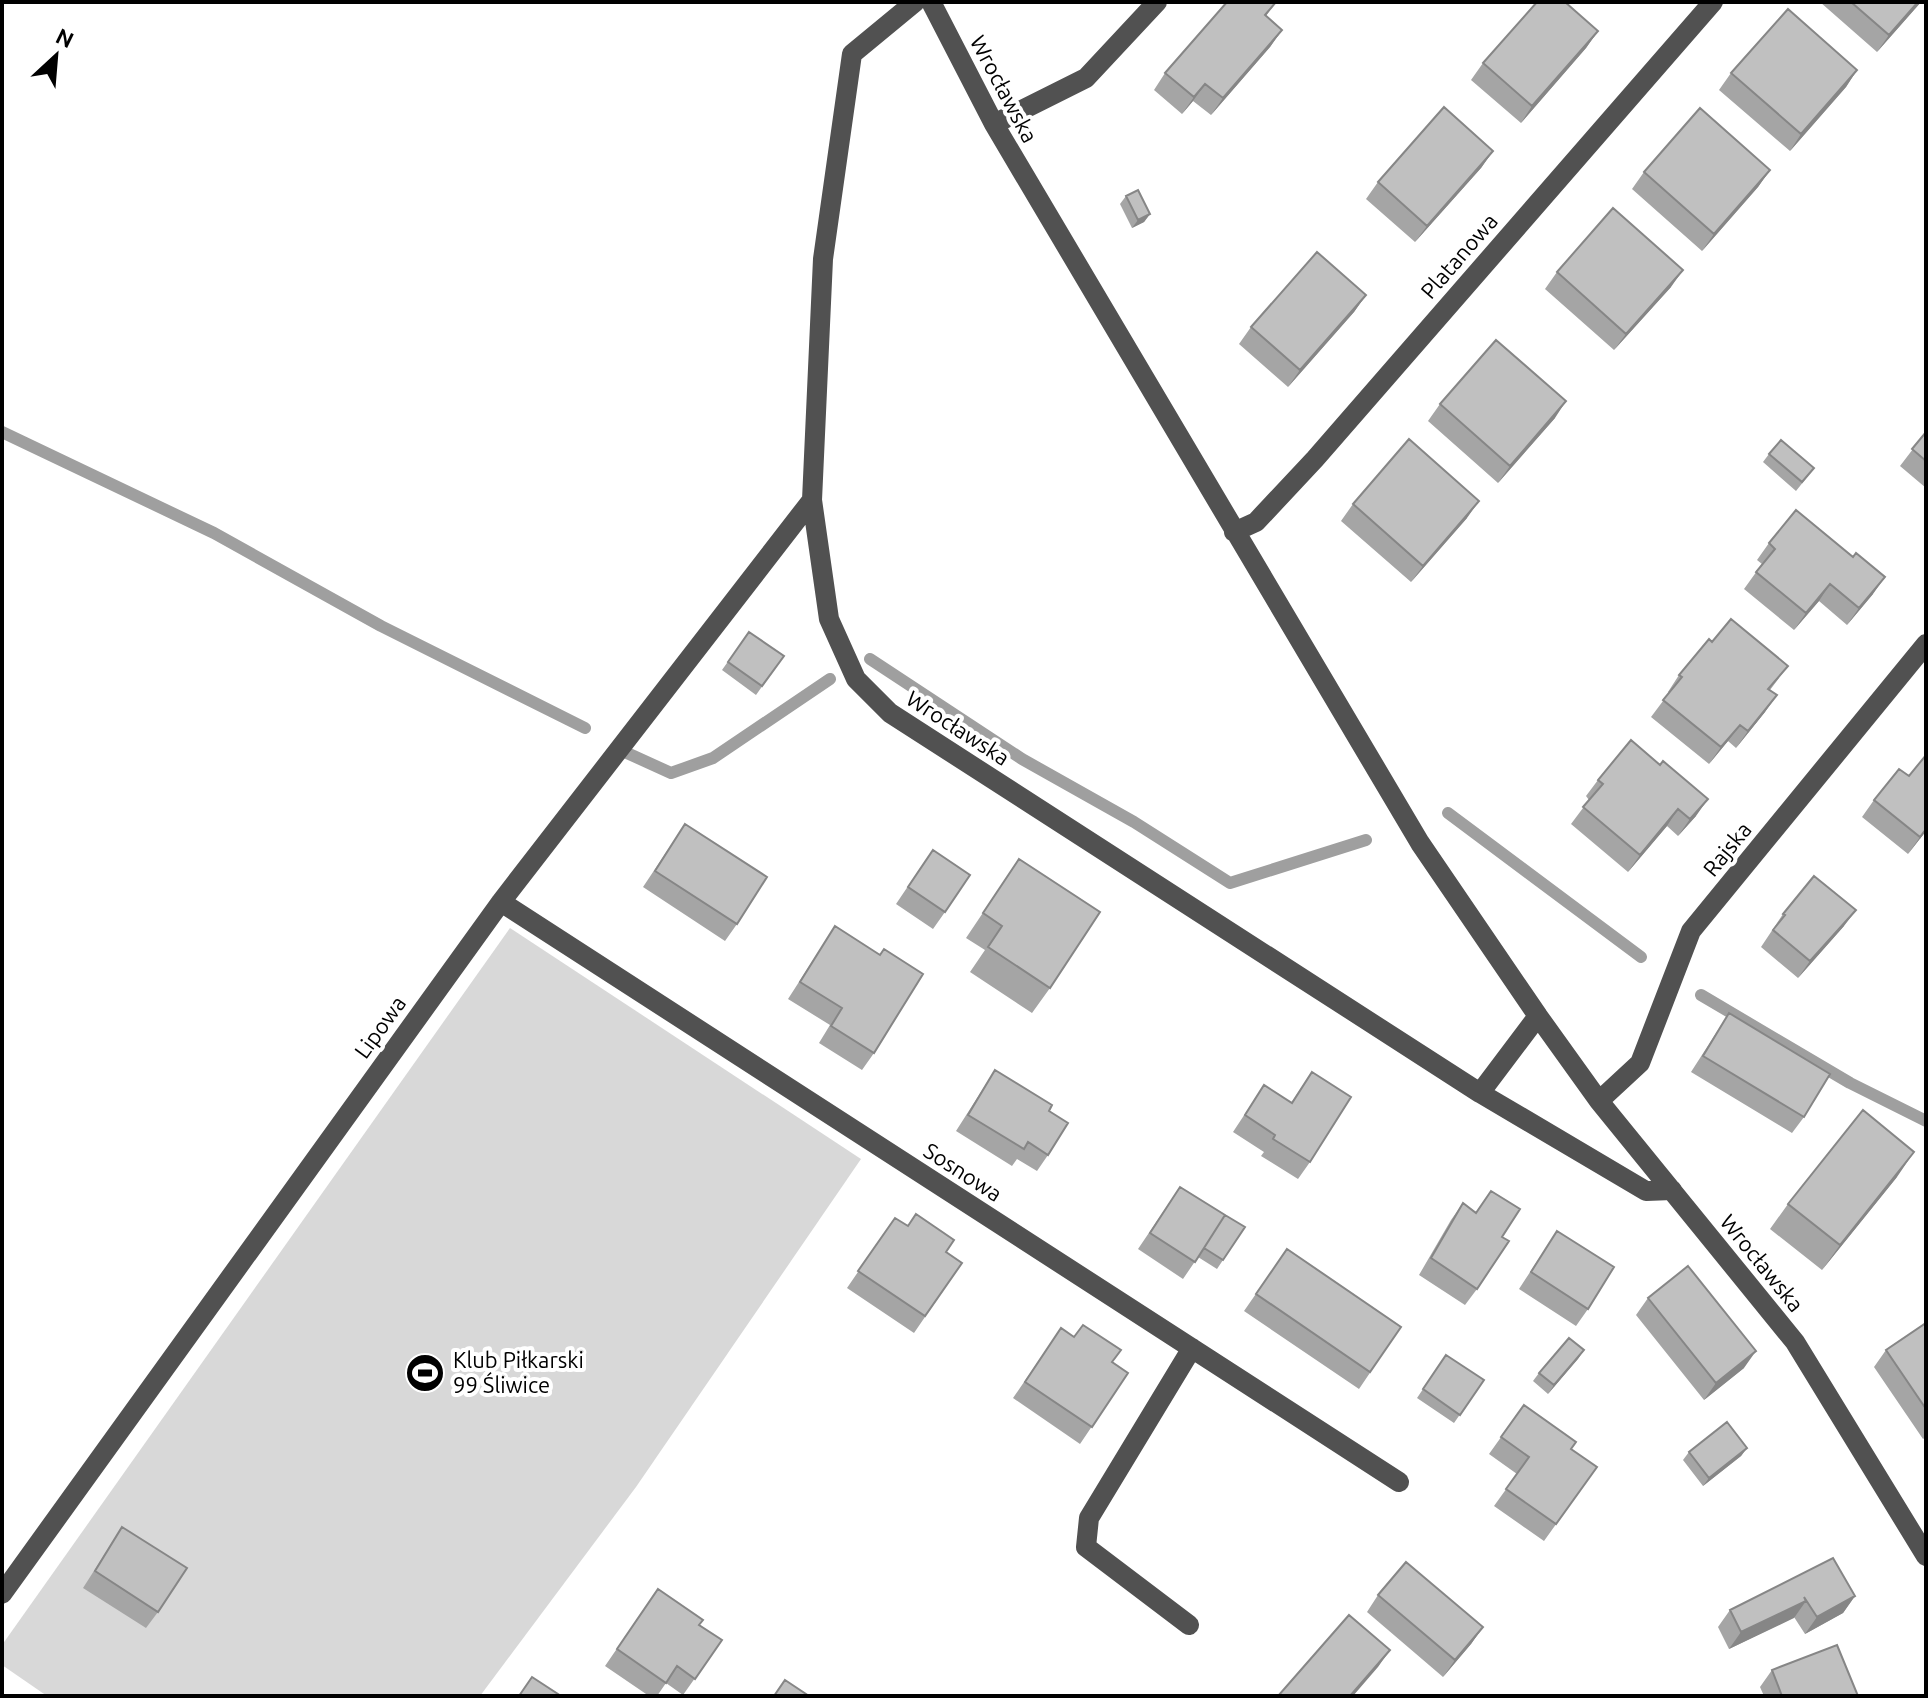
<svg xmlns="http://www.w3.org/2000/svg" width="1928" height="1698" viewBox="0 0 1928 1698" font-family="Ubuntu,sans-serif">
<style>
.green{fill:#d8d8d8}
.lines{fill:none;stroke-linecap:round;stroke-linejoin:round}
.stream{stroke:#9f9f9f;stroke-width:12}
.minor{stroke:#515151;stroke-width:20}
.wall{fill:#a5a5a5}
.shaded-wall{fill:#868686}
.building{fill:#c0c0c0;stroke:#868686;stroke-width:2}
.labels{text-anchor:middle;stroke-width:8;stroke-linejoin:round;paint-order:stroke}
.street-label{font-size:22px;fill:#000;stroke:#fff}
.poi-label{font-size:22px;fill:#000;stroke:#fff;text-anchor:start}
</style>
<rect width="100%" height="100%" fill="#fff"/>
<path class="green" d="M510,928l351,231 -225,328 -156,209h-433l-45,-31v-20z"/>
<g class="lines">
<path class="stream" d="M2,432l212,101 167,93 204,102
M870,659l152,100 112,63 96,61 136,-43
M627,753l44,20 42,-15 117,-79
M1448,813l193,144
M1701,995l149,88 76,38"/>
<path class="minor" d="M915,2l-63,52 -29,205 -11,241 17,119 27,60 34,34 590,380 58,-77
M931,2l63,122 426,719 118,173 61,85 196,241 131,214
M994,124l92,-46 71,-76
M1234,532l22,-10 59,-63 398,-457
M501,902l898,580
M1480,1093l166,98 26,-1
M1599,1101l41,-38 51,-132 235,-287
M2,1594l499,-692 311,-402
M1189,1625l-103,-78 3,-29 103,-170"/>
</g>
<path class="wall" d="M1276,2l-10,14 16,14 -12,17 -59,68 -18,-14 -11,13 -28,-24 11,-17z
M1820,2h101l-44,50z
M1598,31l-12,17 -65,75 -50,-43 12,-17z
M1857,70l-11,17 -56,64 -71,-61 12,-17z
M1493,151l-12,17 -66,74 -49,-43 12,-17z
M1770,170l-12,17 -56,64 -70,-62 12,-17z
M1126,196l24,18 -6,8 -12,6 -12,-24z
M1557,272l114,15 -57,63 -69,-61z
M1366,295l-12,17 -66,75 -49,-43 12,-17z
M1440,404l115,14 -57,65 -70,-62z
M1926,432v56l-26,-22z
M1769,454l39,22 -12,15 -33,-29z
M1353,504l114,14 -56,64 -70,-61z
M1769,543l104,51 -26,31 -28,-24 -25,29 -50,-41 18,-25 -5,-4z
M749,632l35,24 -28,39 -34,-25z
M1712,642l76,24 -18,24 -5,22 -29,36 -8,-7 -19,23 -58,-47 18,-24 -1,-1 11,-17z
M1926,755v76l-18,23 -46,-37 12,-17 35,-24z
M1598,780l98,36 -18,20 -11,-10 -39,46 -57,-48 18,-24 -3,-4z
M685,824l52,100 -12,17 -82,-54z
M1019,859l31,129 -18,25 -62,-41 15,-22 -19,-12z
M921,867l24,45 -12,17 -37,-25z
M1783,914l61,12 -46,52 -37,-31z
M835,926l39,127 -12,17 -43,-27 11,-18 -42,-26z
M1729,1013l75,104 -12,16 -101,-61z
M995,1070l54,41 -1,44 -11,16 -20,-12 -5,7 -56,-35z
M1312,1072l-2,90 -12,17 -37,-23 3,-4 -31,-20 31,-47 27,18z
M1897,1177l-75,93 -52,-41 18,-25z
M1180,1187l65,40 -28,42 -19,-12 -15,22 -45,-30z
M1491,1191l11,46 -25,52 -12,16 -46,-30 32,-55 12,-17 13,9z
M895,1218l67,45 -48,70 -67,-45z
M1557,1231l31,78 -12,17 -57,-37z
M1287,1249l114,78 -42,62 -115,-78z
M1648,1298l96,70 -40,32 -68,-85z
M1926,1323v114l-3,2 -49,-72 12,-17z
M1061,1328l67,45 -48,71 -67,-46z
M1584,1350l-36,44 -15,-13 6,-8z
M1446,1355l38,25 -30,43 -37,-25z
M1524,1405l47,44 26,18 -53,74 -50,-35 23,-32 -28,-20z
M1747,1448l-6,8 -38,30 -20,-26 6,-8z
M122,1527l36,85 -12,16 -63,-40z
M1833,1558l22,38 -12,17 -38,21 -11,-17 -65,32 -11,-22 12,-17z
M658,1589l41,36 23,15 -39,55 -17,-12 -9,13h-8l-44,-30z
M1378,1595l105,32 -12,17 -28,33 -76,-65z
M1772,1670l86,26h-94l-4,-9z"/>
<path class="shaded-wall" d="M1918,2h3l-44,50 12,-17z
M1282,30l-12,17 -59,68 12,-17z
M1598,31l-12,17 -65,75 11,-17z
M1857,70l-11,17 -56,64 11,-17z
M1205,84l-12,17 -11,13 12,-17z
M1493,151l-12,17 -66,74 12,-16z
M1770,170l-12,17 -56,64 12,-17z
M1150,214l-6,8 -12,6 6,-8z
M1683,270l-12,17 -57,63 12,-16z
M1366,295l-12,17 -66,75 12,-17z
M1566,401l-11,17 -57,65 12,-17z
M1479,501l-12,17 -56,64 12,-16z
M1885,577l-12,17 -26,31 12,-17z
M1830,584l-11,17 -25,29 12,-17z
M1777,695l-12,17 -29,36 12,-17z
M1740,725l-12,16 -19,23 12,-17z
M1708,799l-12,17 -18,20 12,-17z
M1678,809l-11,17 -39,46 12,-17z
M1926,829v2l-18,23 12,-17z
M1856,910l-12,16 -46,52 12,-17z
M1914,1152l-17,25 -75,93 18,-25z
M1584,1350l-6,9 -30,35 6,-9z
M1756,1351l-12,17 -40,32 12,-17z
M1747,1448l-6,8 -38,30 6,-8z
M1855,1596l-12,17 -38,21 12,-17z
M1806,1601l-12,17 -65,31 12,-17z
M1483,1627l-12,17 -28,33 12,-17z
M1390,1650l-12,17 -25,29h-3z"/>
<path class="building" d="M1227,2h49l-11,13 17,15 -59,68 -18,-14 -11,13 -29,-24z
M1537,2h28l33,29 -66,75 -49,-43z
M1851,2h67l-29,33z
M1788,9l69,61 -56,64 -70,-61z
M1444,107l49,44 -66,75 -49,-44z
M1700,108l70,62 -56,64 -70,-62z
M1138,190l12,24 -12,6 -12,-24z
M1613,208l70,62 -57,64 -69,-62z
M1317,252l49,43 -66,75 -49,-43z
M1496,340l70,61 -56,65 -70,-62z
M1926,432v29l-14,-12z
M1409,439l70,62 -56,65 -70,-62z
M1781,440l33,28 -12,14 -33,-28z
M1796,510l57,47 3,-4 29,24 -26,31 -29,-24 -24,29 -50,-41 19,-23 -6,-6z
M1731,619l57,47 -20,23 9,6 -29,36 -8,-6 -19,22 -58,-47 19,-23 -3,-2 30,-36 3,3z
M749,632l35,24 -22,30 -34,-24z
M1631,740l29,25 3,-4 45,38 -18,20 -12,-10 -38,46 -57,-48 20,-23 -5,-4z
M1926,755v74l-6,8 -46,-37 25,-31 10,7z
M685,824l82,53 -30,47 -82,-53z
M933,850l37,25 -25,37 -37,-25z
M1019,859l81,53 -50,76 -62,-41 14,-21 -19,-13z
M1814,876l42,34 -46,51 -37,-31 12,-15 -2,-1z
M835,926l45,29 4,-6 39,25 -49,79 -43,-27 11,-18 -42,-26z
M1729,1013l101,61 -26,43 -101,-61z
M995,1070l57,35 -3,6 19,12 -20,32 -20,-13 -4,7 -56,-34z
M1312,1072l39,25 -41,65 -37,-23 2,-4 -30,-20 19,-30 28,18z
M1863,1110l51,42 -74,93 -52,-41z
M1180,1187l45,28 -30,47 -45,-29z
M1491,1191l29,18 -18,28 7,4 -32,48 -46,-31 32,-55 13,10z
M916,1214l38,26 -8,12 16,11 -37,53 -67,-45 37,-53 13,8z
M1225,1215l20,12 -22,33 -19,-12z
M1557,1231l57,36 -26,42 -57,-37z
M1287,1249l114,78 -31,45 -114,-78z
M1688,1266l68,85 -40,32 -68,-85z
M1926,1323v86l-40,-59z
M1083,1325l38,25 -9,12 16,11 -36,54 -67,-45 36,-54 13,9z
M1569,1338l15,12 -30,35 -15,-12z
M1446,1355l38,25 -24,35 -37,-26z
M1524,1405l52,37 -5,7 26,18 -41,57 -50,-35 23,-32 -28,-20z
M1727,1422l20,26 -38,30 -20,-26z
M122,1527l65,41 -29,44 -63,-41z
M1833,1558l22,38 -38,21 -13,-20 2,4 -65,31 -11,-22z
M1406,1562l77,65 -28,33 -77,-65z
M658,1589l45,31 -4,5 23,15 -27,39 -18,-13 -11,17 -49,-34z
M1349,1615l41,35 -40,46h-72z
M1837,1645l21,51h-76l-10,-26z
M532,1677l29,19h-42z
M785,1680l24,16h-35z"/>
<defs>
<g id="stadium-disc" transform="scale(2)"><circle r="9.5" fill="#000" stroke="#fff"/><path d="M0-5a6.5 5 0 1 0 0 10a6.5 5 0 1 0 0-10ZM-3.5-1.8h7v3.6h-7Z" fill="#fff"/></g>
</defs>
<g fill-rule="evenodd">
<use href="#stadium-disc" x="425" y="1373"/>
</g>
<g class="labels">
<g class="street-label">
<text transform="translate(1004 89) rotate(62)" y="8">Wrocławska</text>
<text transform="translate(1459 256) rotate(-49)" y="8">Platanowa</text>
<text transform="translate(958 728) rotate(33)" y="8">Wrocławska</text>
<text transform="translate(1727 849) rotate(-51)" y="8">Rajska</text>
<text transform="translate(380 1027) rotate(-54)" y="8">Lipowa</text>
<text transform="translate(963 1172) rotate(33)" y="8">Sosnowa</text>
<text transform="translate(1762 1263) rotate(51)" y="8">Wrocławska</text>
</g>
<g class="poi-label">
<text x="453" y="1368">Klub Piłkarski<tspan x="453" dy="25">99 Śliwice</tspan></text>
</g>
</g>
<rect width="1928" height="1698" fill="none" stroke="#000000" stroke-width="8"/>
<g transform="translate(56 56) rotate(26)" stroke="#ffffff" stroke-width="6" paint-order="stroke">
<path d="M0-6L14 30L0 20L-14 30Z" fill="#000000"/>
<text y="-12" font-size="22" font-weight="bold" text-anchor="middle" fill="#000000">N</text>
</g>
</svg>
